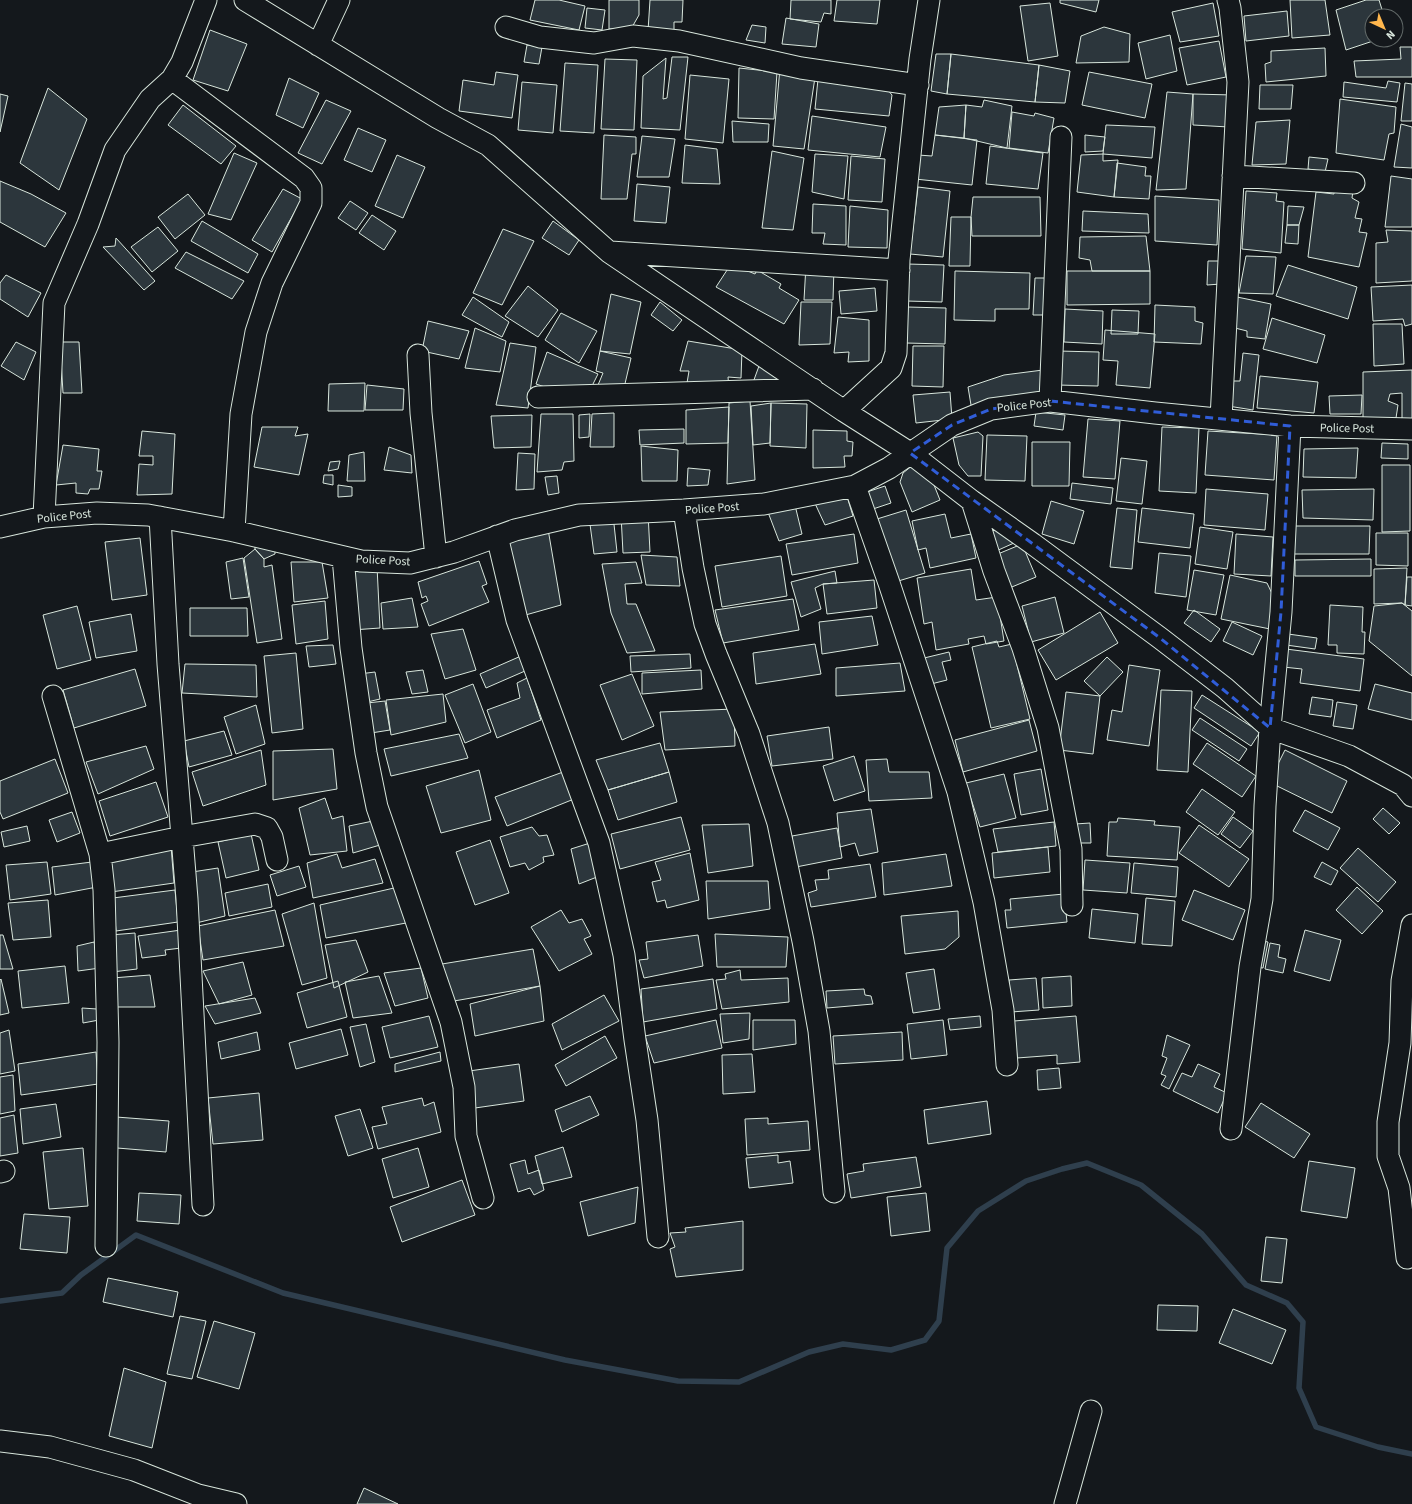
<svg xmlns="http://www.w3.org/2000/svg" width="1412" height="1504" viewBox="0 0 1412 1504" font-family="'Source Sans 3',sans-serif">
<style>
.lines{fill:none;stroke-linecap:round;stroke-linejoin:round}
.stream{stroke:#2f3f4d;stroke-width:5.5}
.building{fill:#2c363c;stroke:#d8e6dc}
.minor-casing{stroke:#d8e6dc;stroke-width:23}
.minor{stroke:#14181c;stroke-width:21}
.marked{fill:none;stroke:#305dd8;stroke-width:3;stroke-dasharray:8 5;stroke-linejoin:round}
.labels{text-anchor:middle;stroke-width:3;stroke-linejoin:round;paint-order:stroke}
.street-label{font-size:12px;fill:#d8e6dc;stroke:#14181c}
</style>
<rect width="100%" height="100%" fill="#14181c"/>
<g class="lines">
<path class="stream" d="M0,1301l62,-8 19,-18 55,-40 147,58 282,67 113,21 61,1 70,-30 34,-8 48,6 34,-10 14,-19 8,-73 31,-37 48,-30 36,-12 25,-6 54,22 61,49 44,51 41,18 16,19 -4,66 17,39 62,20 34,7"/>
</g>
<path class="building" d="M535,0h24l26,6 -6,24 -49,-10z
M609,0h30v15l-8,14h-22z
M650,0h33l-1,22h-8v11l-26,-2z
M791,0h40v14l-7,-1 -3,9 -31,-3z
M837,0h43l-3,24 -43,-3z
M1060,0h39l-3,12 -36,-9z
M1290,0h35l5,35 -38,3z
M1366,0h13l5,16h-12v24h4l-30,10 -10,-40z
M1050,3l8,53 -30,5 -8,-55z
M1213,3l6,33 -39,6 -8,-30z
M587,8l18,2 -3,20 -17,-2z
M1287,11l2,25 -43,5 -2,-25z
M786,18l33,6 -3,23 -34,-3z
M752,25l14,2 -1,16 -19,-3z
M1104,27l26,7 -1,28 -53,1 5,-27z
M210,30l37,14 -19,47 -35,-11z
M1170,35l7,36 -31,8 -8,-36z
M1219,41l7,36 -39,8 -8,-37z
M527,45l15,2 -3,17 -15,-2z
M1400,47h12v30h-56l-2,-16 47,-2z
M1325,48l1,28 -60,6 -1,-18 6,-2v-11z
M936,54h15l-4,40 -16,-3z
M951,54l88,11 -4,37 -88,-8z
M672,57h16l-8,73 -39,-2 2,-52 23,-18 -3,41 4,-1z
M605,59l32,1 -3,70 -33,-1z
M565,63l33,2 -4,68 -34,-2z
M1039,65l31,6 -5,32 -30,-1z
M739,68l38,4 -3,47 -36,-1z
M780,68l36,3 -12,78 -31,-3z
M496,72l22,3 -6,43 -53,-7 4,-31 31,5z
M1089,72l63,12 -7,34 -63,-13z
M690,75l39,4 -6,64 -38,-4z
M289,78l30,15 -16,35 -27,-13z
M818,79l63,3 11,13 -3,21 -74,-7z
M1388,81l12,2 -3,19 -54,-5 1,-15 42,6z
M522,82l35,3 -4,48 -35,-3z
M1405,83l7,1v37h-11z
M1260,85h33l-2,24h-32z
M48,88l39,31 -28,71 -39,-27z
M1167,92l26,2 -7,95 -30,1z
M0,94l8,2 -8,36z
M1193,94l40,1 -4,32 -36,-2z
M1340,99l56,8 -2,26 -5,1 -5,26 -48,-7z
M326,100l25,11 -29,53 -24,-11z
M984,100l28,6 -5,42 -43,-10 2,-33 16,2z
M183,105l53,41 -15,18 -53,-39z
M966,105l-2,33 -29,-3 4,-28z
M1012,112l22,4 1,-3 19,5 -6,35 -39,-5z
M812,116l74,11 -6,30 -72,-7z
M1290,120l-4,44 -34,1 4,-43z
M732,121l37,3 -1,18h-35z
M1401,124l11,3v41l-18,-1z
M1106,125l49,2 -3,31 -49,-4z
M358,128l28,12 -14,32 -28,-12z
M604,135l32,2v17h-4l-5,45h-26z
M935,135l42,5 -5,45 -57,-6 3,-24 14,1z
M1085,135l20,2 -2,14 -18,1z
M642,136l33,3 -6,38h-32z
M685,145l32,4 3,35 -38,-1z
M990,146l53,7 -5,36 -52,-5z
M772,151l32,7 -11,72 -31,-2z
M234,153l23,10 -26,57 -23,-6z
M815,154l33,2 -4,43 -32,-7z
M1103,154v7l15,-1 -4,37 -37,-5 4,-37z
M397,155l28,12 -22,51 -28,-12z
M851,156l34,3 -3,43 -34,-2z
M1309,157l19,2 -3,13 -17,-3z
M1117,163l29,4 -1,9h6l-2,23 -35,-2z
M1391,176l21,3v48h-27z
M0,181l31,13 35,19 -21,34 -45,-25z
M637,184l33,3 -4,36 -32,-2z
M1334,186l19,5 -1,7 7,4 -4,16 7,1 -3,13 8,1 -8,34 -51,-10 8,-65 18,2z
M918,187l32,4 -7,66 -33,-3z
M283,189l19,10 -30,53 -20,-12z
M1246,191l31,2 -1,8 8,1 -3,51 -39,-4z
M188,194l17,21 -30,24 -17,-22z
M1155,196l64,4 -2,45 -62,-4z
M973,197h67l1,39h-69l-1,-19z
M350,201l18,12 -12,17 -18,-12z
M813,204l33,2v39l-23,-1 2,-11h-13z
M850,206l38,4 -1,38 -39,-1z
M1288,206l16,1 -5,18h-12z
M1083,211l65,3 1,19 -67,-2z
M372,215l24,16 -12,19 -25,-17z
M951,217h20l-1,49h-21z
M202,221l56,33 -10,19 -57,-32z
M553,221l26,19 -10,15 -27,-17z
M1287,225h12l-1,19 -13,-1z
M158,227l20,24 -26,21 -21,-25z
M503,229l31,12 -32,64 -29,-12z
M1386,230l26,1v50l-36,2v-40l12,-1z
M1146,236l4,35h-58l-2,-11 -11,-2 1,-21z
M116,238l39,43 -11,9 -41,-43 12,-1z
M186,252l58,29 -12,18 -57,-31z
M1246,256l30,1 -3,37 -34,-1z
M1208,261h13v23l-14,1z
M731,264l24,10 2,-4 24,14 -2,4 20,12 -15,24 -68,-37z
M907,264l37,1 -2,37 -36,-1z
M806,265l28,2 -1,33h-29z
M1288,265l69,22 -9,32 -72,-23z
M955,271l75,2 -1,36h-34v12l-41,-1z
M1067,271h83v33l-83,1z
M6,275l35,18 -13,24 -28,-18v-16z
M1035,278h15l-2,37h-15z
M1412,285v39l-7,2 -2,-7 -30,2 -2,-34z
M528,286l30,24 -20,27 -33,-21z
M875,288l2,23 -36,3 -2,-23z
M611,294l30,8 -11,52 -30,-3z
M473,297l36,25 -7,15 -40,-22z
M1237,297l34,7 -6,35 -18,-2v-6l-16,-4z
M660,302l22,18 -9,11 -22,-16z
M801,302h31l-2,42 -31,1z
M1155,305l40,2v14l8,2 -2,21 -47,-2z
M907,307l39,1 -1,36 -39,-1z
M1065,309l38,2 -1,33 -38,-2z
M1112,310l27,1 -1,23h-27z
M561,313l36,18 -18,32 -34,-23z
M838,317l31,3v41l-21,1 1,-10 -15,1z
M1272,318l53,17 -8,28 -54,-14z
M428,321l41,10 -10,28 -37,-8z
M1373,324h29l2,40 -30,2z
M475,328l31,13 -6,31 -35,-4z
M1105,330l50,4 -5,54 -34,-3 2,-24 -15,-1z
M688,341l54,9 -1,28 -13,-1 1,12h-43l3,-18h-9z
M16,342l20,10 -12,28 -23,-14z
M60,342h19l3,51h-19z
M510,343l26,4 -8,61 -32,-3z
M913,346h31l-1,41 -31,-1z
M600,351l31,7 -7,30 -26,-3 5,-12 -7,-2z
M1058,351l41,1 -1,34 -41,-1z
M547,352l51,22 -9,18h-29l-24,-8z
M1243,353l16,2 -6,55 -25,-4 2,-25h10z
M759,366l21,10 -6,12h-23z
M1043,370l-2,26 -69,15 -4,-24 36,-12z
M1412,370v50l-10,-1v-26l-12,1 -2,7 10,4 -2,13 -33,1v-47z
M1260,376l58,6 -4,31 -57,-5z
M365,383l-1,28h-36l1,-27z
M367,385l37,4 -1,21h-38z
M950,392l2,27 -36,4 -3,-28z
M1362,395l-1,19h-31l-1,-18z
M750,401l5,79 -28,4 2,-81z
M771,403l36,1 -1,44 -36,-2z
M771,403l-1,40 -17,2 -2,-39z
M729,407l-1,36 -42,1v-34z
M1036,412l29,3 -2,15 -29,-4z
M614,413v34h-24l2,-33z
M541,414h32l1,47 -10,1 -2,8 -25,2z
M590,414l-1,23 -10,1v-23z
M532,415l-1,32 -37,1 -3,-32z
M1088,419l32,2 -5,58 -32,-2z
M262,427h36l-3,9 13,-2 -9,41 -45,-8z
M1162,427l37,1 -3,65 -37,-2z
M684,429v14l-44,2 -1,-15z
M813,430l34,1v10l6,1 -1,14h-8l1,11 -32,1z
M142,431l33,3 -3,60 -35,1 2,-31 14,1v-9h-14z
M1208,431l69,4 -3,45 -69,-5z
M978,432l5,4 -2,40h-13l-9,-11 -6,-27z
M987,435l40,1 -2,45 -40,-1z
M1032,442h38l-1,44h-37z
M1382,443l26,1v15l-27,-1z
M63,445l36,4 -2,22h5l-3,18h-9l-2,5 -12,-1v-10l-20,2z
M641,446l37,4 -1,31h-35z
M389,447l22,8 1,18 -28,-3z
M1358,448l-2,30 -53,-1 1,-28z
M364,452l1,29h-18l2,-26z
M518,453l17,1 -1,35 -18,1z
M1121,458l26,3 -5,43 -26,-3z
M340,461l-2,8 -10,2 2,-9z
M918,461l14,19 8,20 -28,12 -12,-30 3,-9z
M1382,465h28v66l-28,1z
M688,468l22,2 -2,15 -21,1z
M324,475h9v10l-10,-2z
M557,476l2,17 -11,2 -3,-18z
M1072,483l41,5 -2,16 -41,-5z
M338,485l14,2v9l-14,1z
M885,486l6,17 -21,7 -6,-17z
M1206,489l62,5 -3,36 -61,-5z
M1374,489l-1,31 -70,-2 -1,-28z
M845,490l8,26 -28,9 -13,-28z
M794,501l8,33 -23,7 -13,-34z
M1051,501l33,10 -10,33 -32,-10z
M1117,508l20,2 -5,59 -22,-2z
M1142,508l52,6 -4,34 -52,-6z
M906,510l19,63 -30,9 -18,-63z
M648,513l2,39 -27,1 -2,-38z
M945,514l6,24 20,-4 5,24 -46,10 -4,-20 -8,2 -6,-29z
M613,515l4,37 -23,2 -5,-37z
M990,526l24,17 -20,9z
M1295,526h75l-1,28h-75z
M1200,527l33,5 -6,37 -32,-5z
M548,529l13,76 -39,11 -16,-79z
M1376,533h32v33l-32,-1z
M854,534l4,29 -66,12 -6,-31z
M1236,534l37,3 -2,39 -37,-2z
M140,538l7,57 -35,5 -7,-58z
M255,538l20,4v12l-11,5 -9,-10z
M1022,544l14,33 -29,12 -14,-33z
M255,549l9,10v8l8,-2 10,74 -25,4 -13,-85z
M1159,553l32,3 -5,41 -31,-4z
M641,555l36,2 3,29 -34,-1z
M781,556l6,40 -65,11 -7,-41z
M243,558l6,39 -18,2 -5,-37z
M1371,559v17h-76v-16z
M479,561l8,23 -5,2 7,16 -60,24 -8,-22 7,-3 -2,-5 -4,2 -4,-16z
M291,562h31l6,36 -34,4z
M636,562l6,21 -17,1 2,20h9l19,47 -28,2 -16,-40 -9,-49z
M348,566h29l3,62 -28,2z
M1407,568l-2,37 -3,-2 -28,1v-35z
M971,569l5,31 21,-3 7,44 -18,3 -2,-8 -16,3 1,5 -33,6 -4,-28 -8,2 -7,-46z
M1194,570l30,5 -8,40 -29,-5z
M835,571l2,12 -14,1 -8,4 6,21 -20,8 -10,-35z
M1230,575l37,8 9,19 -6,27 -49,-10z
M1407,577h5v29l-7,-1z
M874,580l3,28 -50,6 -4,-30z
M1055,597l9,36 -33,9 -9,-36z
M412,598l6,29 -35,2 -2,-26z
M793,599l6,31 -76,13 -8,-33z
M325,601l3,38 -32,5 -4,-39z
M1402,603l10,8v65l-43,-35 5,-35z
M1330,605l33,2 -1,25h3l-1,22 -27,-1v-8h-9z
M77,606l14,54 -34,9 -14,-54z
M190,608h57l1,28h-58z
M1194,610l26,19 -9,13 -27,-19z
M1100,612l18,31 -62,37 -18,-30z
M131,614l6,37 -41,7 -7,-36z
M872,616l6,29 -56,9 -3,-32z
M1232,622l30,14 -9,19 -30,-14z
M463,629l13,41 -31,9 -14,-45z
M1288,634l29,4 -2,11 -29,-4z
M997,641l2,6 13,-3 18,75 -39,9 -19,-81z
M815,644l6,30 -65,10 -3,-31z
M333,645l3,19 -27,3 -3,-21z
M1286,649l78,10 -4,32 -60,-8 2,-14 -19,-2z
M949,652l2,8 -9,2 5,18 -20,5 -7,-26z
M296,653l7,76 -31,4 -8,-77z
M690,654l1,14 -60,4 -1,-16z
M521,656l4,15 -39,17 -6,-14z
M1107,657l16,15 -23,24 -16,-15z
M900,663l5,28 -69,5v-28z
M185,664l71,1 1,32 -75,-4z
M1129,665l31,5 -11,76 -42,-6 5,-30 10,2z
M135,669l11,37 -72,22 -11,-38z
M423,670l5,22 -16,2 -6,-22z
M701,670l1,19 -60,5v-21z
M375,672l5,27 -17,4 -4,-29z
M632,674l22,52 -32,14 -22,-55z
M527,678l14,42 -44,18 -10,-28 33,-12 -3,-15z
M473,684l18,48 -26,11 -20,-48z
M1375,684l37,9v27l-44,-11z
M1161,690l31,1 -4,81 -31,-2z
M1066,692l34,4 -7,58 -34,-4z
M443,694l3,28 -55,13 -5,-35z
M1202,695l58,37 -9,14 -57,-38z
M1312,697l21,3 -2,17 -22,-3z
M385,701l5,29 -19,3 -4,-30z
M1337,702l20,3 -4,24 -20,-3z
M256,705l9,39 -29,10 -12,-37z
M734,709l1,37 -70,4 -5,-38z
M1200,718l47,31 -8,12 -47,-31z
M1029,720l8,31 -74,21 -8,-32z
M829,727l4,32 -61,7 -5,-30z
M224,731l8,24 -43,12 -5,-26z
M459,734l9,24 -77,18 -7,-27z
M660,743l9,29 -61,18 -12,-30z
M1207,743l49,33 -14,21 -49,-33z
M146,746l8,23 -56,25 -12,-32z
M333,749l4,40 -64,11v-49z
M261,750l5,35 -63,21 -11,-34z
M1285,750l62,31 -15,32 -63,-31z
M854,756l11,35 -31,10 -11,-35z
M55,759l13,34 -65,26 -3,-7v-31z
M887,759l2,13h40l3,26 -63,3 -3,-41z
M1041,769l7,41 -27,5 -7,-41z
M479,770l12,50 -50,13 -15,-47z
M563,772l11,27 -67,27 -12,-29z
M669,772l8,30 -59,18 -10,-30z
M1004,774l12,44 -36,9 -14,-44z
M156,782l12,35 -58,19 -11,-35z
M1202,789l33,23 -17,23 -32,-23z
M325,798l7,21 11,-3 4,35 -37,4 -11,-47z
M1383,808l17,15 -11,11 -16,-15z
M871,809l7,43 -19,4 -4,-13 -15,4 -3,-34z
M1305,810l35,18 -12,22 -35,-19z
M72,812l8,21 -23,9 -8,-22z
M681,817l9,33 -70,19 -9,-35z
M1233,817l20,14 -13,17 -19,-14z
M1118,818l37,3 -1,4 26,2 -3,33 -70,-4 2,-34h8z
M373,821l7,24 -27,8 -4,-27z
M1054,822l2,24 -58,6 -5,-23z
M1090,823l1,20h-16v-19z
M749,824l4,42 -45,7 -6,-48z
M1199,825l50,34 -20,28 -50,-34z
M27,826l3,15 -26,6 -3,-15z
M532,827l7,9 8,-1 7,20 -11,2 1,5 -15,8 -4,-7 -15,4 -10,-30z
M837,828l5,30 -46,9 -4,-31z
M251,834l8,36 -33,8 -8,-36z
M490,840l19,53 -34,12 -19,-53z
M590,843l7,34 -18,7 -8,-35z
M171,846l3,37 -63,9 -4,-33z
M1048,847l2,25 -56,6 -2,-25z
M1358,848l38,34 -18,20 -38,-34z
M690,853l9,47 -32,8 -2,-8 -8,2 -5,-20 9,-2 -6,-18z
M337,854l5,14 33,-9 8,24 -70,15 -6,-35z
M946,854l6,32 -68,9 -2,-32z
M1085,860l45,3 -3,30 -44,-3z
M47,862l4,32 -41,6 -4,-35z
M92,862l5,25 -42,8 -3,-28z
M1322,862l16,9 -7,14 -17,-8z
M1134,863l44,4 -2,30 -45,-4z
M870,864l6,33 -65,10 -3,-14 9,-3 -2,-10 14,-1 -1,-9z
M299,866l7,21 -29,9 -7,-21z
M218,868l7,48 -29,7 -4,-51z
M706,881h62l2,28 -62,10z
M268,884l4,23 -43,9 -4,-23z
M1357,887l26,24 -21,23 -26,-24z
M394,888l12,35 -80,15 -6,-33z
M175,890l3,32 -62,9 -3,-33z
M1194,890l51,20 -12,30 -51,-20z
M1064,894l3,28 -60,6 -2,-18h6l-1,-11z
M1146,898l29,3 -3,45 -30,-2z
M48,900l3,37 -38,3 -5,-37z
M314,903l13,75 -25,7 -20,-71z
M1092,909l46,5 -3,29 -46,-5z
M275,910l9,36 -81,14 -5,-34z
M561,910l8,13 13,-4 9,17 -7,3 8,15 -33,17 -28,-44z
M958,911l1,26 -14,12 -40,5 -4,-38z
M181,930v18l-16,2 1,5 -24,3 -4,-22z
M1305,930l36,10 -11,41 -36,-10z
M135,933l2,36 -25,3 -2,-37z
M715,934l73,3 -2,30h-69z
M0,935h3l10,34h-13z
M698,935l5,31 -59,12 -5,-18 9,-1 -2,-17z
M356,940l12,32 -34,16 -9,-43z
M1258,940l10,2 -5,26 -10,-1z
M94,942l6,26 -22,3 -1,-25z
M1270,943l10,2 -2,12 8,2 -3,14 -18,-4z
M533,949l7,37 -86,15 -12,-37z
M243,962l9,33 -33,9 -16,-33z
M65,966l4,37 -47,5 -4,-37z
M421,968l7,30 -33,8 -11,-33z
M934,969l6,40 -27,4 -7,-40z
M740,970l1,10 47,-2 1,24 -67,7 -6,-29 10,-1 -1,-5z
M150,975l5,32h-40l-3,-29z
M379,976l13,37 -39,5 -8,-36z
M1071,976l1,30 -29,2 -1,-30z
M1036,978l3,32 -28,2 -2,-32z
M1,979l8,34 -9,2v-35z
M713,979l4,30 -74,13 -2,-33z
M338,981l9,36 -40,11 -10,-35z
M540,986l4,35 -69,15 -5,-32z
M864,989l1,6 6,1 2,8 -46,4 -1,-17z
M604,995l15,26 -57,29 -10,-26z
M255,998l6,15 -46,11 -10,-18z
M82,1008l15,1 2,11 -16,3z
M750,1013l-1,26 -26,4 -3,-29z
M429,1016l9,31 -48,11 -8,-31z
M980,1016l1,11 -31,3 -2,-11z
M1076,1016l4,46 -23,2v-9l-40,3 -3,-37z
M716,1020l6,28 -68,15 -9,-27z
M753,1020h42l1,24 -43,6z
M943,1020l4,35 -36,4 -4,-35z
M366,1024l9,38 -15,5 -10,-40z
M341,1029l7,26 -52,14 -7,-26z
M9,1030l6,41 -15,3v-41z
M257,1032l3,18 -39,9 -3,-17z
M902,1032l1,28 -68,4 -2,-28z
M1167,1035l23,10 -21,44 -8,-4 5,-9 -5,-2 6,-16 -5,-2z
M605,1036l12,22 -51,28 -11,-21z
M96,1052l2,32 -77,11 -3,-31z
M440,1052l1,9 -46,11v-8z
M752,1054l3,38 -32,2 -1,-39z
M519,1064l5,37 -49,7 -6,-37z
M1198,1064l22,10 -6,13 13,6 -9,20 -45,-22 9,-18 10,4z
M1059,1068l2,20 -23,2 -1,-20z
M13,1075l2,36 -15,3v-37z
M259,1093l4,47 -50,4 -5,-46z
M590,1096l9,19 -37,17 -7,-22z
M422,1098l2,8 10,-4 7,30 -63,17 -6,-22 15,-3 -5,-17z
M987,1101l4,33 -63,10 -4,-34z
M1261,1103l49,31 -16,24 -49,-31z
M56,1104l5,33 -38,7 -3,-35z
M360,1109l13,39 -25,8 -13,-40z
M14,1115l4,38 -18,3v-38z
M116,1117l53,4 -3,31 -49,-4z
M768,1118v6l40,-3 2,29 -63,5 -2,-36z
M563,1147l9,30 -30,7 -7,-28z
M83,1148l5,58 -39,3 -6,-57z
M418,1148l11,39 -36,11 -11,-39z
M778,1155v8l12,-2 3,22 -44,5 -3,-30z
M916,1157l5,30 -70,11 -4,-24 17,-3 -1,-7z
M525,1160l3,14 11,-4 5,20 -10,5 -4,-7 -12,4 -8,-28z
M1309,1161l46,7 -8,50 -46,-7z
M462,1180l13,35 -73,27 -12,-35z
M638,1187l-3,36 -47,13 -8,-34z
M139,1193l42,2 -2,29 -42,-3z
M926,1193l4,38 -39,5 -4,-39z
M24,1214l46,3 -3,36 -47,-4z
M743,1221v49l-67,7 -6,-28 5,-2 -5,-14 16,-1 -1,-4z
M1266,1237l21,2 -5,44 -21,-2z
M108,1278l70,14 -5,25 -70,-15z
M1158,1305l40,1 -1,25 -40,-1z
M1233,1309l53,21 -14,34 -53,-21z
M180,1316l26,5 -14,58 -25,-5z
M214,1321l41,12 -16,56 -42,-12z
M124,1368l42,14 -14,66 -43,-12z
M364,1488l34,16h-41z"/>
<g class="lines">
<g class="minor-casing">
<path id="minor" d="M245,0l193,118 50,27 121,107 235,159 66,42 62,48 61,43 127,94 65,50 45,40 79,28 54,29 9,11
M506,27l34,10 54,6 39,-7 46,5 122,27 117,17
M318,45l21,-45
M172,79l132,99 7,10v15l-39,80 -16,49 -15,82 -7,117
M1233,176l121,7
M610,252l289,18
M418,355l3,58 15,144
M538,397l275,-8
M1050,401l11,-264
M844,411l47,-43 5,-15 3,-93 21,-201 9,-59
M1221,419l17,-337 -8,-74 -2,-8
M855,486l34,97 69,209 26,110 19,108 4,55
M972,501l22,70 29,77 25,80 23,121 1,56
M684,510l9,58 12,56 11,30 33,80 29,89 25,118 16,90 15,161
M44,517l10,-214 34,-79 27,-74 35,-51 22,-20 10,-17 24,-62
M160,517l8,147 19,235 16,306
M0,527l44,-10 53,-4 51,2 86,16 127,30 49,2 44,-11 61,-22 64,-15 105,-5 80,-6 91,-18 34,-18 63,-43 39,-16 59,-8 105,12 135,13 122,3
M497,536l20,84 82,223 25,112 11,85 12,80 11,117
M343,557l8,91 15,105 11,54 74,215 13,65 2,49 17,62
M53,696l47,158 4,36 4,152 -2,204
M100,854l82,-17 73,-13 12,4 5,9 5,23
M1231,1129l19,-162 12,-68 3,-93 5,-78 11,-116 9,-186
M0,1172l4,-1
M1407,1258l-8,-70 -11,-32v-34l12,-79 2,-62 10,-56
M0,1441l50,6 84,23 64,25 38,9
M1065,1504l26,-93"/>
</g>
<use href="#minor" class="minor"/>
</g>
<path class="marked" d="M1050,401l240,25 -9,186 -11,116 -110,-90 -250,-185 42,-28 39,-16z"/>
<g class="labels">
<g class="street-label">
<text transform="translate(1024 405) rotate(-6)" y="4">Police Post</text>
<text transform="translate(1347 428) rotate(1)" y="4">Police Post</text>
<text transform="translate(712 508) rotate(-4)" y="4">Police Post</text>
<text transform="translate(64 516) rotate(-6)" y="4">Police Post</text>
<text transform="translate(383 560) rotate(3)" y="4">Police Post</text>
</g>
</g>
<g transform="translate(1384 28) rotate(136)"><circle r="19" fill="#14181c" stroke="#626a69"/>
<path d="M0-3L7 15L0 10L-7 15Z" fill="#ffb74d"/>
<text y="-6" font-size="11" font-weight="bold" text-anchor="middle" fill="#d8e6dc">N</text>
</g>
</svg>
